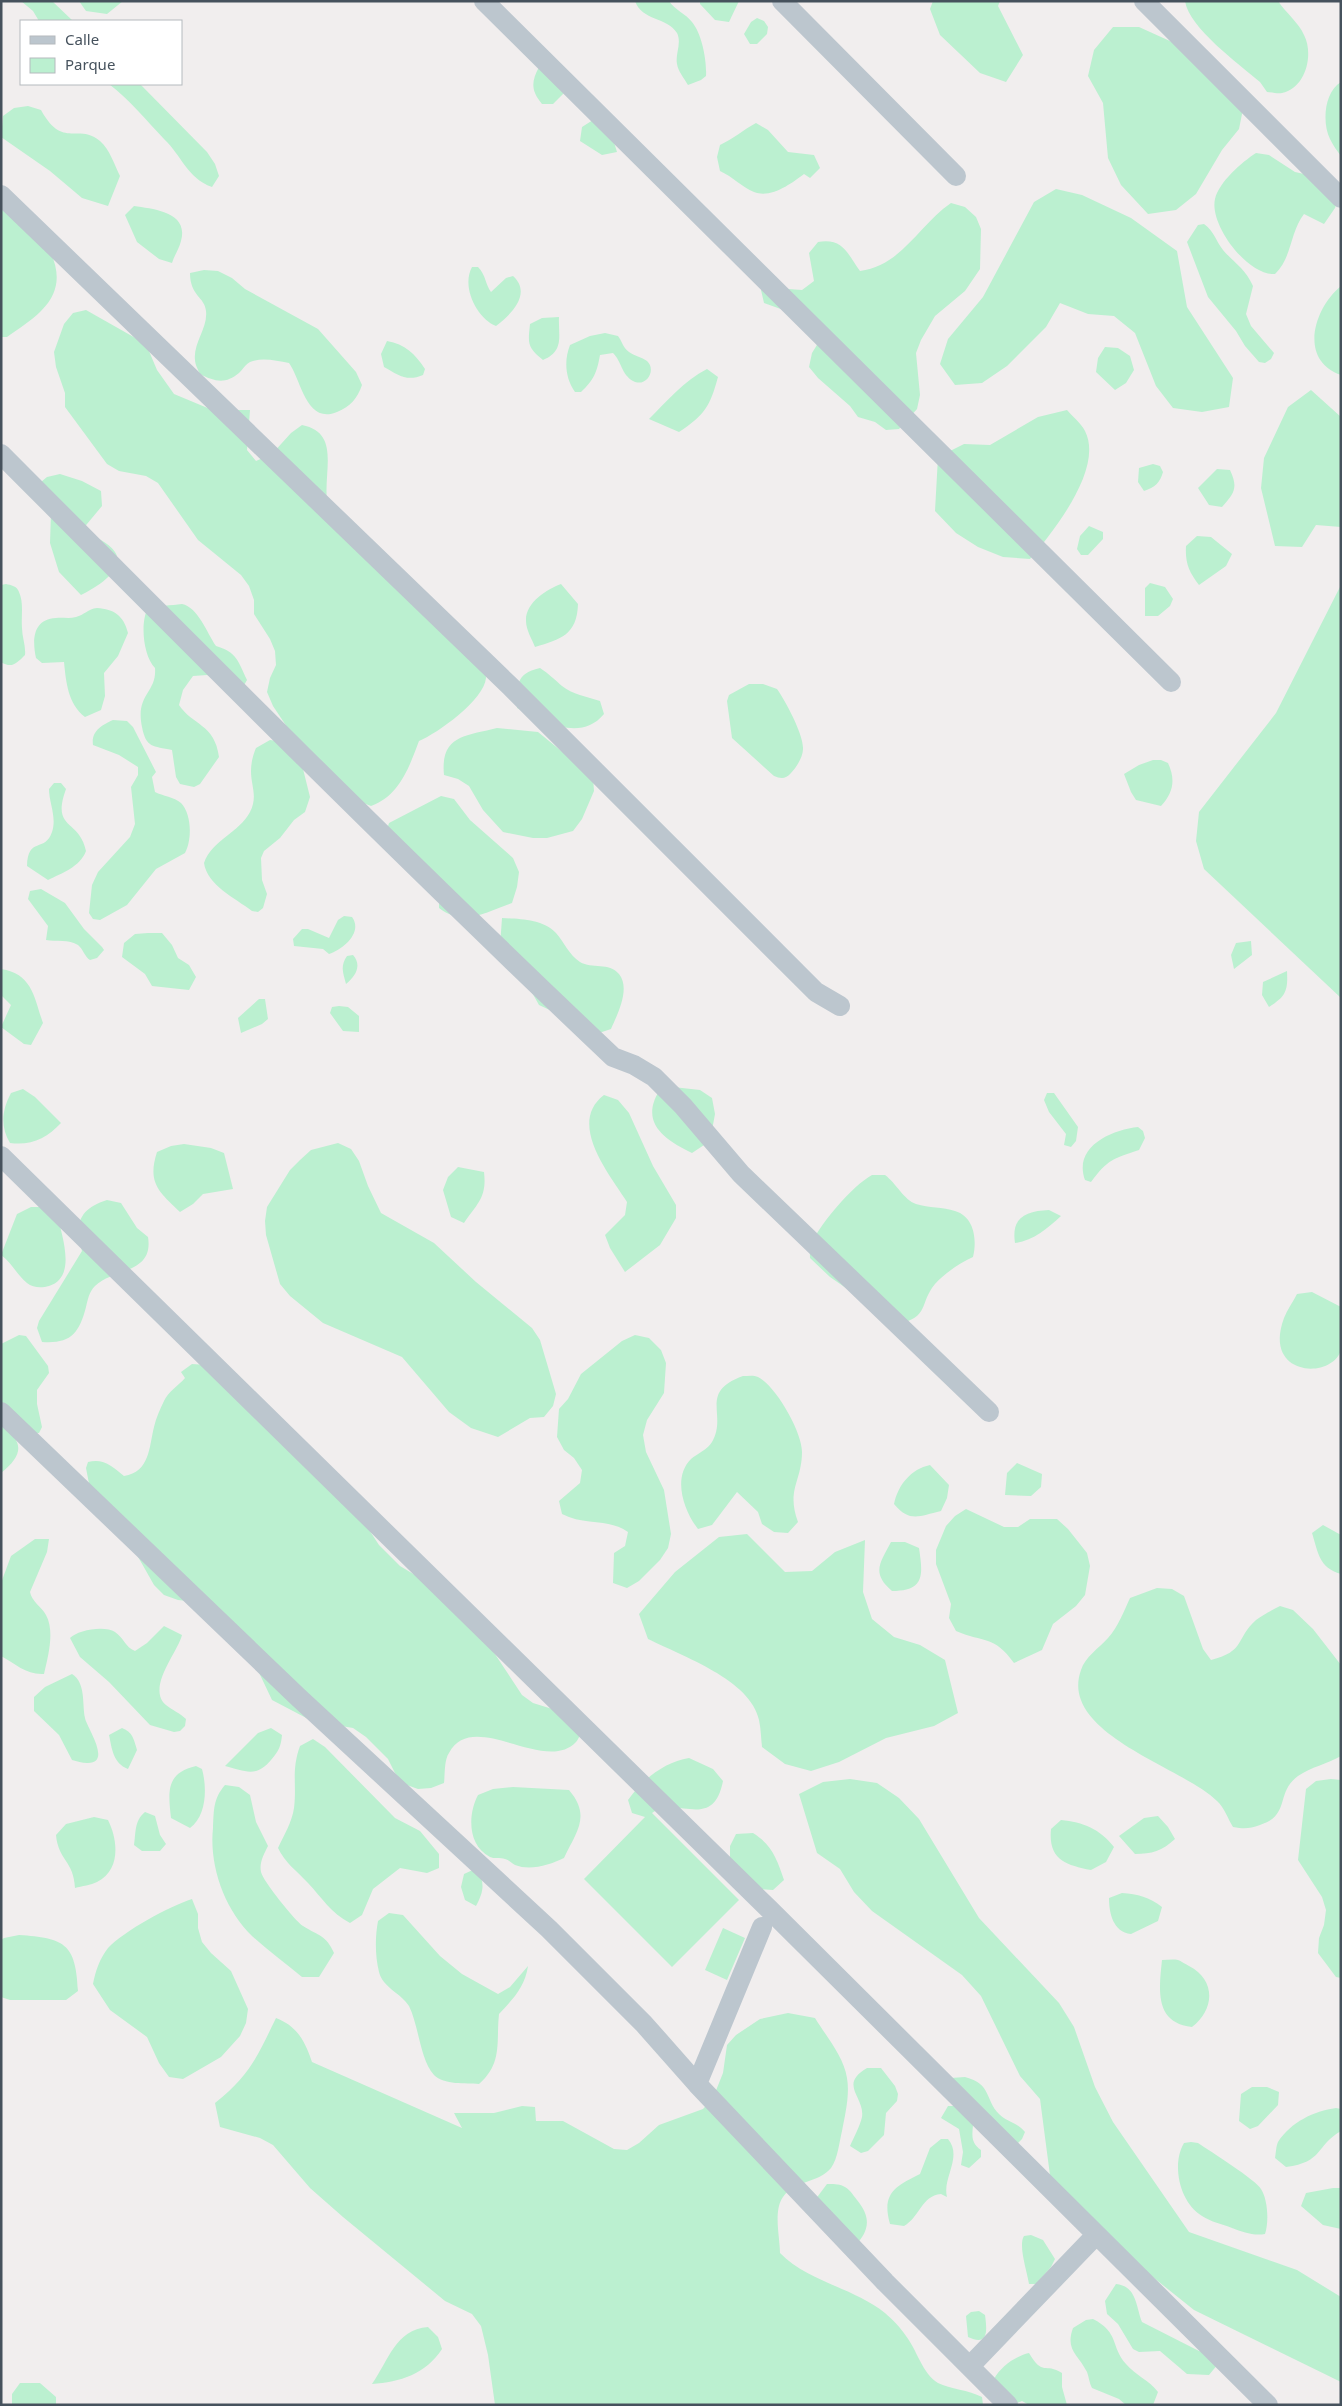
<svg xmlns="http://www.w3.org/2000/svg" width="1342" height="2406" viewBox="0 0 1342 2406" font-family="'Noto Sans',sans-serif">
<style>
.green{fill:#bbf0d0}
.lines{fill:none;stroke-linecap:round;stroke-linejoin:round}
.minor{stroke:#bcc6ce;stroke-width:20}
</style>
<rect width="100%" height="100%" fill="#f1eeee"/>
<path class="green" d="M21,1h31l21,20h-34l-6,-10z
M79,1h44l-16,13 -21,-3z
M635,1h34c6,9 17,13 23,21 10,12 15,39 14,54l-5,4 -13,5c-4,-7 -10,-14 -11,-21 -2,-10 5,-21 0,-31 -10,-16 -35,-12 -42,-32z
M700,1h39l-10,21 -14,-2 -15,-16z
M933,1h67l-2,5 25,49 -17,27 -26,-9 -40,-38 -10,-26z
M1185,1h93c8,12 21,22 26,34 10,19 2,53 -22,58 -4,1 -11,-1 -15,-1l-7,-10c-21,-18 -71,-54 -75,-81z
M757,18l7,3 4,6 -1,7 -10,10h-7l-6,-10 7,-12z
M1113,27h26l75,34 30,43 -5,25 -17,21 -26,44 -20,16 -28,4 -27,-29 -13,-27 -5,-55 -15,-27 6,-26z
M539,67l25,26 -11,11h-11c-11,-13 -11,-22 -3,-37z
M1341,82v74c-4,-5 -8,-11 -11,-17 -8,-16 -6,-47 11,-57z
M109,84h31l67,68 8,12 4,12 -7,11c-25,-9 -30,-31 -48,-48 -18,-19 -34,-39 -55,-55z
M28,106l13,4c22,40 37,12 59,31 10,9 14,23 20,35l-12,30 -26,-8 -32,-27 -49,-34 2,-21 11,-8z
M593,120l20,19 4,13 -15,3 -22,-14 2,-14z
M756,123l12,7 20,22 26,3 6,13 -10,10 -6,-4c-12,9 -33,25 -50,18 -12,-5 -21,-15 -34,-21l-3,-14 3,-12c13,-6 23,-15 36,-22z
M1256,153l13,2 26,17 27,6 15,24 -2,6 -11,16 -20,-10c-14,18 -12,44 -29,60 -27,2 -66,-49 -60,-75 4,-17 27,-37 41,-46z
M1056,189l26,6 49,23 46,33 10,56 46,71 -4,29 -27,5 -29,-4 -17,-22 -21,-53 -21,-17 -26,-2 -28,-11 -14,24 -39,39 -25,17 -27,2 -15,-21 8,-25 35,-42 51,-95z
M1,190c27,31 83,79 40,121 -10,10 -23,18 -34,26h-6z
M951,203l14,4 11,10 5,12 -1,40 -15,22 -30,25 -14,24 -5,13 4,42 -3,14 -18,20 -13,1 -11,-8 -17,-5 -8,-11 -32,-28 -9,-11 3,-14 8,-13 -31,-28 -25,-9 -3,-13 14,-2 27,2 12,-9 -5,-28 9,-11c25,-4 29,11 42,29 41,-5 59,-46 91,-68z
M134,206c20,3 55,6 47,35 -2,8 -7,15 -9,22l-13,-4 -22,-17 -12,-27z
M1204,224c10,7 12,17 19,26 12,14 22,18 30,36l-7,28 5,12 23,27 -3,6 -6,4 -6,-1 -14,-16 -9,-15 -28,-34 -21,-55 11,-17z
M472,267h6c8,8 7,17 13,25l15,-14 7,-2c19,17 -1,38 -17,50 -19,-8 -35,-39 -24,-59z
M204,270l14,1 14,7 13,11 73,40 38,43 6,13c-5,14 -11,21 -25,27 -31,13 -36,-33 -48,-49 -13,-2 -26,-6 -39,-1 -4,2 -7,7 -11,11 -13,11 -24,9 -39,1 -2,-4 -5,-10 -5,-14 -2,-17 13,-32 11,-49 -1,-14 -16,-15 -16,-38z
M1341,286v89c-43,-15 -27,-67 0,-89z
M86,310l60,34 11,26 17,24 48,20 14,-4h14l-3,40 9,11 16,-7 19,-21 11,-8c41,8 19,51 26,81l154,156c1,5 4,11 4,16 -2,22 -48,55 -67,63 -10,27 -20,55 -48,65l-13,-5 -69,-71 -16,-24 -6,-14 3,-14 6,-13 -1,-14 -5,-12 -16,-25v-14l-5,-14 -8,-11 -43,-35 -40,-57 -12,-7 -27,-5 -12,-7 -42,-57v-14l-9,-26 -2,-15 10,-28 9,-11z
M559,317c-1,18 6,34 -16,43 -16,-13 -15,-16 -13,-36l12,-6z
M605,333l13,3c4,5 5,12 11,16 5,4 13,5 18,9 10,9 -1,27 -14,20 -12,-7 -11,-19 -20,-28l-13,2c-3,17 -6,25 -19,37h-6c-10,-14 -11,-32 -5,-47l20,-9z
M387,341c18,3 28,13 38,28l-2,6c-16,7 -25,0 -39,-8l-3,-13z
M1105,347l13,1 12,8 4,14 -8,13 -11,7 -19,-18 2,-14z
M707,369l11,8c-8,29 -13,38 -39,55l-30,-13c18,-18 35,-38 58,-50z
M1311,390l30,27v110l-25,-2 -14,22 -27,-1 -14,-58 3,-30 24,-51z
M1067,410c5,6 14,13 18,21 19,37 -31,100 -55,128l-27,-2 -25,-10 -22,-14 -21,-22 3,-54 26,-13 26,1 48,-28z
M1153,464l7,2 3,6c-3,11 -8,15 -19,19l-6,-9 1,-14z
M1217,469l13,1c8,17 5,23 -8,37l-13,-2 -11,-17z
M60,474l22,7 19,10 1,15 -20,24c10,6 27,12 33,22 12,18 -22,37 -34,43l-22,-23 -9,-29 1,-30 -10,-31 6,-5z
M1089,526l14,6v7l-15,16h-7l-4,-6 3,-13z
M1197,536l14,1 21,17 -6,12 -27,19c-10,-13 -14,-22 -13,-39z
M1150,583l15,4 8,12 -3,7 -12,10h-13v-28z
M6,584c5,1 11,2 13,8 5,11 2,24 3,36 0,9 4,18 3,27 -8,8 -13,14 -24,7v-77z
M561,584l17,20c-1,31 -17,35 -43,43 -3,-8 -9,-17 -9,-26 -1,-18 21,-32 35,-37z
M1341,585v413l-137,-129 -8,-28 3,-29 77,-99z
M182,604c16,3 25,29 34,42 21,6 22,15 31,34l-4,7 -36,-12 -14,1 -10,14 -4,15c13,20 36,19 40,52l-19,27 -6,3 -14,-3 -4,-7 -4,-27c-19,-4 -26,-2 -30,-23 -7,-33 15,-34 13,-59 -12,-12 -15,-46 -7,-60 11,-3 23,-2 34,-4z
M97,608c17,1 27,8 31,25l-10,23 -14,17 1,23 -4,14 -16,7c-17,-13 -19,-35 -21,-55l-22,1 -6,-5c-4,-18 -3,-39 20,-40 6,-1 13,1 20,-1 8,-2 12,-8 21,-9z
M540,668c9,6 14,11 22,18 10,8 25,11 38,15l4,13c-24,29 -60,7 -87,-6 1,-22 -3,-34 23,-40z
M749,684h14l14,5c8,11 27,46 26,60 0,8 -7,19 -12,24 -5,6 -10,6 -17,3l-42,-38 -5,-37 2,-6z
M113,720l14,1 6,6 23,45 -4,5 3,15c8,4 19,5 26,11 11,11 11,38 4,50l-29,16 -29,36 -27,15 -7,-1 -4,-6 3,-28 6,-13 32,-35 5,-13 -4,-37 7,-12v-8l-19,-12 -26,-10c-2,-14 9,-20 20,-25z
M497,728l41,4 55,45 1,14 -12,28 -9,12 -26,7h-14l-30,-6 -20,-22 -14,-24 -11,-7 -14,-4c-4,-40 22,-39 53,-47z
M270,740l7,1 23,16 10,40 -5,15 -11,8 -14,18 -16,13 -3,7 1,22 5,14 -4,14 -5,4 -6,-1c-17,-13 -45,-26 -48,-48 8,-23 35,-30 46,-51 8,-15 1,-26 1,-41 0,-8 2,-16 5,-23z
M1153,760h8l7,3c8,17 5,30 -7,43l-25,-6 -5,-8 -7,-18 15,-9z
M54,783h7l5,6c-15,42 13,29 20,62 -6,16 -24,22 -38,29l-21,-14c1,-30 18,-13 25,-34 5,-15 -3,-29 -3,-43z
M441,796l13,3 16,21 43,38 6,14 -2,15 -5,16c-26,9 -49,24 -73,5v-10l-54,-62 4,-13z
M41,889l24,14 19,26 18,18 2,3 -7,8 -7,2c-5,-3 -7,-11 -12,-15 -9,-6 -22,-3 -32,-5l2,-14 -20,-27 2,-8z
M344,916l8,1c11,15 -8,32 -23,37l-6,-5 -29,-3 -1,-7 9,-10h6l21,9 9,-18z
M502,918c17,1 41,1 54,15 8,9 13,22 24,29 12,7 29,0 39,12 12,15 -2,41 -8,55l-12,4 -60,-28 -14,-25 -25,-34z
M148,933h14l10,12 6,13 11,7 7,12 -7,13 -37,-4 -7,-12 -23,-17 2,-14 11,-9z
M1251,941l1,14 -18,14 -3,-14 5,-12z
M353,955c9,10 3,21 -7,29 -3,-11 -6,-18 1,-28z
M1,969c32,5 33,29 42,54l-12,22 -7,-1 -23,-17 10,-22 -10,-10z
M1287,971c1,20 -1,25 -18,36l-7,-12 1,-13z
M259,999h6l3,20 -6,5 -21,9 -3,-15z
M339,1006l9,1 11,9v16l-16,-1 -13,-18 2,-6z
M673,1087l27,3 12,8 3,16 -5,27 -18,12c-28,-14 -52,-30 -33,-62z
M23,1089l12,8 26,26c-14,15 -30,23 -51,20 -10,-17 -8,-33 1,-50z
M1047,1093h7l24,34 -2,14 -5,6 -7,-2 2,-11 -17,-22 -5,-12z
M604,1095l14,5 11,13 24,53 23,39v13l-16,27 -35,27 -15,-24 -5,-13 20,-20 2,-13c-18,-28 -60,-79 -23,-107z
M1138,1127l5,4 2,7 -6,12c-26,9 -31,9 -48,32l-6,-2c-12,-33 26,-50 53,-53z
M338,1143l13,6 8,12 9,25 13,27 53,30 42,39 56,46 8,12 16,54 -3,12 -9,11 -14,1 -32,19 -27,-9 -22,-16 -47,-55 -79,-34 -33,-27 -10,-12 -14,-49 -1,-14 2,-14 23,-37 10,-10 11,-10z
M184,1144l27,4 13,5 9,36 -30,5 -10,10 -13,8c-21,-20 -33,-29 -23,-60l14,-6z
M458,1167l26,5c3,25 -6,31 -20,51l-13,-6 -8,-27 5,-13z
M872,1175h13c11,8 19,25 31,29 13,4 27,3 39,7 20,6 22,30 18,46 -13,6 -28,16 -38,27 -16,19 -5,33 -37,40l-68,-47 -20,-19c0,-5 -1,-12 2,-16 11,-21 39,-55 60,-67z
M107,1200l14,3 16,25 11,9c6,37 -35,31 -53,49 -6,6 -7,13 -9,21 -7,27 -16,37 -44,35l-5,-14 2,-7 43,-70c-8,-27 -3,-42 25,-51z
M31,1207h14l12,6c4,21 21,64 -8,73 -7,2 -16,2 -22,-3 -10,-8 -15,-20 -26,-28l16,-41z
M1049,1210l12,6c-13,12 -28,25 -46,27 -4,-26 11,-32 34,-33z
M1312,1292l29,15c0,11 1,33 0,43 -9,30 -79,27 -57,-32 3,-8 9,-16 13,-24z
M19,1335l7,1 22,30 1,7 -12,17v14l5,23 -3,6h-7l-31,-28v-61z
M635,1335l14,3 12,12 5,13 -2,30 -17,27 -4,15 3,17 18,38 7,44 -3,14 -8,12 -21,21 -12,7 -14,-5 1,-30 11,-7 3,-14c-20,-14 -43,-6 -66,-18l-3,-13 21,-18 2,-13 -8,-12 -10,-8 -7,-13 2,-28 9,-10 13,-25 41,-33z
M192,1364l14,1 137,125 36,55 21,21 40,24 41,43 41,62 11,8 29,9 21,16c-2,4 -4,11 -7,14 -31,33 -103,-34 -127,11 -5,7 -4,22 -5,30l-13,5 -13,1 -14,-5 -9,-11 -7,-14 -22,-22 -13,-9 -41,-7 -40,-21 -19,-40 -45,-57 -30,-3 -14,-5 -10,-10 -30,-53 -33,-38 -5,-26 2,-6c16,-4 25,5 36,14 26,-4 25,-29 30,-49 2,-9 6,-18 10,-26 4,-9 15,-16 21,-23l-4,-6z
M743,1376c5,0 11,-1 15,1 18,9 44,55 44,75 0,29 -16,38 -4,70l-10,11 -14,-1 -12,-8 -4,-12 -21,-20 -25,33 -14,4c-14,-18 -26,-51 -7,-70 6,-5 17,-10 21,-17 16,-27 -14,-50 31,-66z
M1,1426c25,16 21,30 0,47z
M1017,1463l25,11 -1,13 -10,9 -26,-1 2,-22z
M930,1465l19,20 -2,13 -6,13c-22,5 -31,12 -47,-7 4,-19 17,-35 36,-39z
M966,1509l38,18h14l12,-8h27l11,10 19,24 3,13 -5,29 -9,11 -23,18 -11,26 -28,13c-20,-28 -30,-20 -58,-32l-7,-13 2,-14 -15,-40v-14l10,-24 9,-10z
M1323,1525l18,10v39c-22,-6 -23,-22 -29,-41z
M747,1534l38,38 27,-1 23,-19 30,-12 -2,52 9,27 22,18 26,8 25,15 13,53 -24,13 -48,12 -47,24 -28,9 -26,-7 -23,-17c-1,-8 -1,-18 -3,-27 -8,-40 -77,-64 -111,-81l-9,-25 36,-42 44,-35z
M35,1539h14l-2,13 -17,40c2,10 11,14 16,23 9,16 2,42 -2,59 -18,1 -28,-10 -43,-18v-73l10,-27z
M891,1542h14l14,6c4,27 6,43 -27,43 -21,-18 -12,-28 -1,-49z
M1157,1588l15,1 12,7 19,53 8,11c35,-9 24,-21 45,-40 7,-5 16,-10 24,-14l13,4 20,19 28,36v91c-14,8 -30,11 -43,20 -23,17 -7,39 -38,49 -11,4 -16,4 -27,2 -5,-8 -9,-20 -16,-26 -34,-34 -159,-67 -136,-131 4,-13 18,-22 27,-32 10,-11 16,-27 22,-40z
M164,1626l18,9c-4,17 -36,53 -16,70 6,5 14,8 20,14l-1,7 -5,5 -6,1 -24,-7 -41,-43 -29,-25 -10,-19c7,-8 35,-13 45,-6 9,6 10,15 20,19l12,-8z
M72,1674c14,9 10,29 13,44 1,8 28,46 2,45 -5,0 -10,-2 -15,-3l-13,-25 -25,-24v-14l11,-10z
M122,1728c11,4 12,12 15,22l-9,19c-15,-6 -16,-20 -19,-34z
M271,1728l11,7c-1,11 -3,16 -11,25 -15,18 -26,11 -46,6l33,-33z
M313,1739l12,8 70,71 25,13 19,23v14l-12,5 -27,-5 -27,21 -11,26 -12,8c-19,-10 -28,-25 -42,-40 -11,-12 -23,-20 -30,-35 6,-13 14,-26 16,-40 3,-24 -3,-37 6,-62z
M689,1758l24,11 10,12c-10,51 -46,14 -71,32l87,87 -67,67 -88,-88 61,-62 -13,-4 -4,-13c14,-20 36,-38 61,-42z
M196,1766l6,3c5,18 5,47 -12,59l-19,-10c-3,-27 -5,-45 25,-52z
M850,1779l27,4 22,15 20,21 60,99 80,85 15,24 21,60 18,35 76,110 108,38 44,27v85l-147,-72 -90,-72 -53,-55 -11,-84 -20,-23 -39,-80 -19,-21 -90,-64 -18,-19 -14,-23 -23,-16 -18,-59 24,-12z
M1331,1779l10,1v198l-5,-1 -18,-24 1,-15 5,-13 2,-15 -4,-13 -24,-37 8,-71 10,-8z
M225,1785l14,2 11,8 6,27 12,24c-4,8 -9,17 -7,26 2,9 34,49 42,54 16,10 23,9 31,27l-15,24h-17c-17,-14 -35,-27 -50,-41 -28,-27 -43,-71 -39,-108 1,-18 0,-29 12,-43z
M513,1787l56,3c22,26 8,41 -5,68 -14,7 -34,13 -49,7 -4,-2 -6,-5 -10,-6 -5,-2 -11,0 -15,-2 -23,-12 -22,-43 -12,-62l15,-6z
M145,1812l10,4 5,19 6,9 -6,7h-18l-8,-6c2,-12 0,-24 11,-33z
M1158,1816l10,11 7,12c-13,12 -23,15 -40,15l-16,-18 25,-18z
M94,1817l14,3c10,20 13,50 -11,62 -6,3 -15,4 -22,6 -1,-27 -17,-28 -19,-53l10,-11z
M1061,1820c22,2 39,9 53,27l-8,15 -15,8c-26,-5 -43,-11 -40,-41z
M753,1833c19,12 24,26 31,47l-11,10 -13,-1 -30,-29v-14l6,-12z
M477,1868c8,15 7,23 -1,38l-11,-6 -4,-13 3,-13z
M1122,1893c16,1 27,4 40,14l-4,14 -27,13c-18,-2 -22,-21 -22,-36z
M192,1899l6,15v14l4,14 9,11 20,18 17,38 -2,14 -6,13 -19,21 -38,22 -14,-2 -10,-14 -12,-26 -37,-27 -17,-26c2,-12 7,-26 15,-36 16,-17 62,-42 84,-49z
M389,1913l14,2 37,41 22,18 36,20 12,-7 18,-21c-3,21 -15,33 -29,48 -3,28 4,49 -20,70 -13,-1 -35,1 -45,-9 -14,-15 -15,-49 -25,-69 -8,-13 -26,-18 -30,-34 -4,-16 -4,-35 -1,-51z
M723,1928l22,10 -18,42 -22,-10z
M19,1935c45,3 57,8 59,56l-12,9h-56l-9,-3v-57l3,-2z
M1162,1960c5,0 11,-1 16,0 3,1 7,4 11,6 27,14 26,43 3,61 -38,-4 -33,-38 -30,-67z
M788,2013l27,5c11,18 29,39 32,60 3,17 -2,37 -5,53 -3,12 -4,27 -11,37 -12,15 -36,12 -48,29 -10,14 -3,40 -3,56 27,28 74,35 105,60 7,6 16,15 21,23 11,14 16,37 32,47 12,6 31,7 44,14l1,8h-488l-7,-50 -7,-29 -9,-12 -27,-13 -102,-84 -33,-29 -37,-43 -13,-7 -40,-11 -5,-24c35,-28 42,-46 61,-85 21,8 29,23 36,44l150,66 -8,-15h40l28,-7 13,1 1,14h27l51,28 13,1 12,-7 20,-18 44,-16 10,-11 10,-25 4,-28 9,-10 24,-16z
M867,2068h14l14,18 3,8 -1,7 -11,12 -2,22 -16,16 -7,2 -11,-7c4,-9 10,-20 12,-29 3,-20 -24,-32 5,-49z
M965,2077c27,7 20,23 34,37 8,8 19,9 26,18l-3,7 -5,5 -66,-66z
M1252,2087h15l12,5 -1,13 -20,21 -8,3 -11,-8 2,-27z
M948,2106h8l17,19c-1,11 -2,18 8,25v7l-12,11 -8,-3 2,-13 -4,-23 -18,-11z
M1336,2108l5,1v22c-26,15 -17,31 -55,36l-11,-9c1,-5 1,-12 3,-16 13,-20 36,-31 58,-34z
M941,2139h7c15,18 -6,39 -1,58l-6,-3c-20,2 -21,23 -37,32l-14,-2c-9,-31 6,-38 30,-50l10,-26z
M1191,2142l7,1c12,8 58,37 63,46 7,11 8,33 4,45 -12,2 -22,-2 -33,-6 -10,-4 -21,-6 -30,-12 -22,-13 -31,-51 -18,-73z
M827,2184c5,0 12,0 16,2 7,3 10,9 14,14 14,17 13,30 -2,46l-40,-46z
M1333,2188h8v41l-18,-4 -22,-19 5,-13z
M1031,2235l12,5 12,19 -4,8 -15,17h-7c-2,-13 -11,-39 -5,-48z
M1116,2284c21,2 20,23 26,38l57,29 14,3 5,10 -9,11 -22,-1 -27,-23 -21,1 -6,-3 -15,-25 -11,-10 -2,-13z
M979,2311l6,4c2,15 4,32 -17,22l-2,-21 5,-4z
M1093,2319c27,14 17,27 33,45 9,11 23,16 32,28l-5,13h-27l-7,-6 -27,-11c-3,-6 -3,-11 -5,-16 -9,-18 -22,-22 -14,-44l13,-8z
M428,2327l10,10 4,12c-16,25 -42,33 -70,35 17,-24 23,-54 56,-57z
M1029,2353c14,24 16,9 33,20v14l5,18h-38l-7,-4 -10,4 -18,-26c7,-13 22,-23 35,-26z
M20,2383h20l16,14v8h-44v-11z"/>
<g class="lines">
<path class="minor" d="M484,1l687,681
M782,1l174,175
M1144,1l197,197
M1,195l509,491 306,306 24,14
M1,454c202,203 404,406 612,603l21,8 20,12 29,29 58,68 248,238
M1,1156l768,753 499,496
M1,1412l297,285 251,232 95,95 53,60 188,198 123,123
M697,2084l65,-157
M970,2366l126,-131"/>
</g>
<rect width="1342" height="2406" fill="none" stroke="#46525d" stroke-width="5"/>
<rect x="20" y="20" width="162" height="65" fill="#ffffff" stroke="#b5babe"/>
<rect x="30" y="36" width="25" height="8" fill="#bcc6ce" stroke="#b5babe"/>
<text x="65" y="45" font-size="15" fill="#46525d">Calle</text>
<rect x="30" y="58" width="25" height="15" fill="#bbf0d0" stroke="#b5babe"/>
<text x="65" y="70" font-size="15" fill="#46525d">Parque</text>
</svg>
